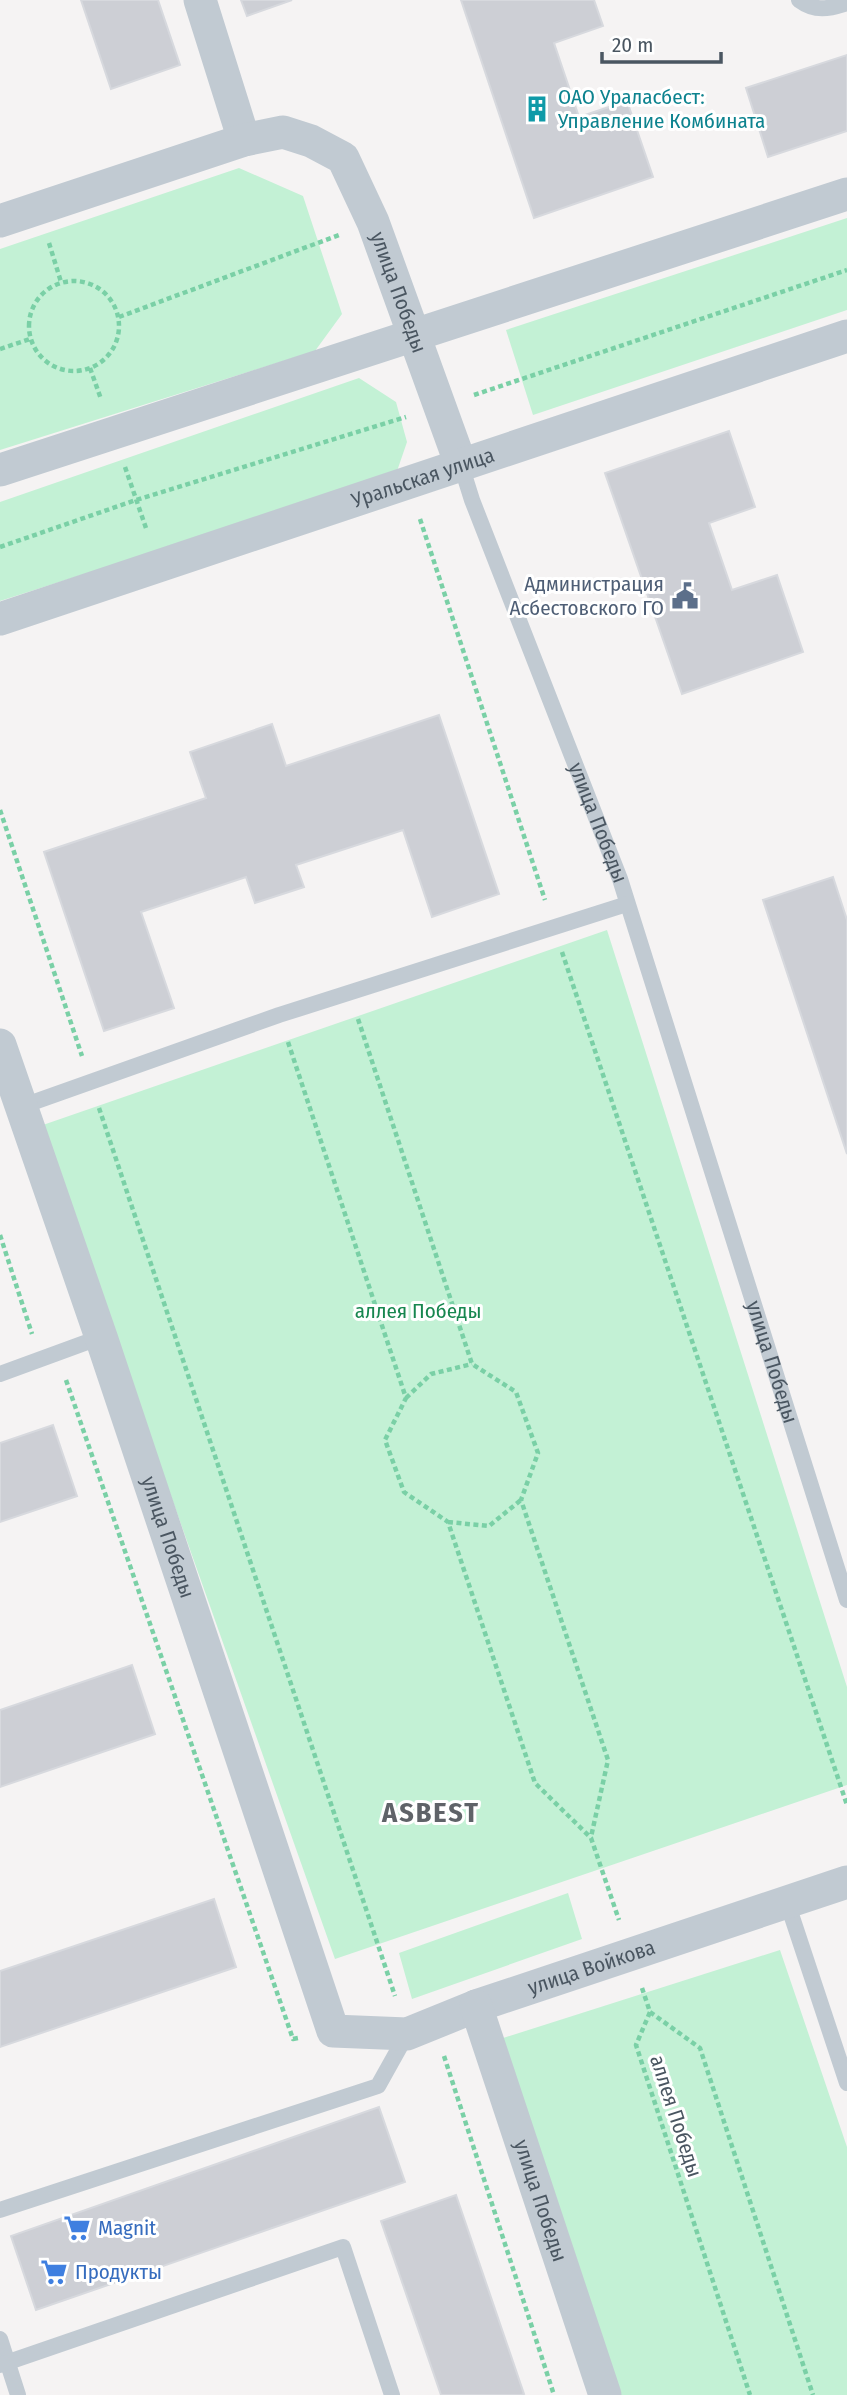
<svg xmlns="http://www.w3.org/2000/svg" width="847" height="2395" viewBox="0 0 847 2395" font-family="'Fira Sans Condensed',sans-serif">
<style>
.green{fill:#c3f1d5}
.building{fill:#cdcfd5;stroke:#d7d9de;stroke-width:2}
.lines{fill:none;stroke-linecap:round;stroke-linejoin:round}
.path{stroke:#7ad0a6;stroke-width:4.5;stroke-dasharray:5 3.5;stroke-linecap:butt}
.service{stroke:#c1cad2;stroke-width:16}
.minor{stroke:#c1cad2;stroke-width:33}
.labels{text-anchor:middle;stroke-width:6;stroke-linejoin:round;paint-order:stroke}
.culture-label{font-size:21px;fill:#0d838f;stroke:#fff;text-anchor:start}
.street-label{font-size:21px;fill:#4a5661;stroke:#fff}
.service-label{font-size:21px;fill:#4e5e75;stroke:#fff;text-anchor:end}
.park-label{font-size:21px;fill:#17864f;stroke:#fff}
.shop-label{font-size:21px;fill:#366cbe;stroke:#fff;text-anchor:start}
.district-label{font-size:28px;font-weight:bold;letter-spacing:2px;fill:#5f6368;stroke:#fff}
</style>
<rect width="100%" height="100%" fill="#f5f3f3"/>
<path class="green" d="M239,168l64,28 39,118 -27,37 -315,99v-201z
M847,218v92l-314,105 -27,-85z
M359,378l37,24 11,40 -11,32 -396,127v-99z
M607,930l240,757v98l-512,174 -295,-833z
M568,1893l14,46 -170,60 -13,-46z
M780,1950l67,197v248h-229l-121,-355z"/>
<path class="building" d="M81,0h77l22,65 -69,24z
M241,0h51l-45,16z
M461,0h133l9,26 -49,17 25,74 48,-16 26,76 -119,41z
M847,55v76l-79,26 -22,-69z
M729,431l26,76 -46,16 23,67 45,-15 26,77 -121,42 -77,-221z
M439,715l60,179 -67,23 -29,-87 -107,35 8,22 -49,16 -9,-26 -105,35 33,96 -70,23 -60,-179 162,-54 -16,-46 82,-28 14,42z
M833,877l14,43v234l-84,-254z
M53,1425l24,71 -77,26v-79z
M132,1665l23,69 -155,53v-77z
M214,1899l22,68 -236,80v-76z
M379,2107l26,75 -369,128 -25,-74z
M456,2195l68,199 -2,1h-81l-60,-174z"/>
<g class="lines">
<path class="path" d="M49,243l12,39
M29 326a45 45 0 1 1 90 0a45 45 0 1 1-90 0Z
M119,317l220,-82
M0,349l30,-10
M90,368l11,31
M474,395l373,-125
M125,467l22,64
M420,519l125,381
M0,547l136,-47 270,-83
M0,810l82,246
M562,952l285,853
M358,1019l114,345 44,28 22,61 -17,47 87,260 -17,77
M288,1042l118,356 -21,42 19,52 44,30 87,261 56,55 28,82
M99,1108l296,888
M0,1235l32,99
M66,1380l227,659 5,-1
M406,1398l25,-24 41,-10
M448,1522l41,4 32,-26
M642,1988l8,24 -14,33 114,350
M650,2012l50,36 113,347
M444,2056l110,339"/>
<g class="service">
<path d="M799,0c16,12 30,9 48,3"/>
<path id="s1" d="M461,465l11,35 148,379 227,721"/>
<path d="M20,1107l259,-92 348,-111"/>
<path d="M0,1374l101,-37"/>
<path d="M787,1902l60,181"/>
<path d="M0,2210l378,-124 29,-52"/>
<path d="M0,2339l18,56"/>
<path d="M0,2365l343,-118 49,148"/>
</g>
<g class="minor">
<path d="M200,0l44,140"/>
<path id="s2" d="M0,221l244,-81 39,-8 28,9 32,17 30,64 88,243"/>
<path d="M0,470l847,-276"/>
<path id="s3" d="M0,619l847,-283"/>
<path id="s4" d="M0,1045l101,292 232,694 74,3 69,-28 371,-124"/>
<path id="s5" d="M476,2006l129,389"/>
</g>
</g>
<defs>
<g id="building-bare" transform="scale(2.1)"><path d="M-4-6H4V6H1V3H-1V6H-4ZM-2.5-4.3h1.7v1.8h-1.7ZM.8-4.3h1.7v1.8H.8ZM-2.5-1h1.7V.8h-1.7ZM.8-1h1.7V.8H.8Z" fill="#0f9aa8" stroke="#fff" stroke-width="2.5" paint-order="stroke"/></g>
<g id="civic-bare" transform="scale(2.1)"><path d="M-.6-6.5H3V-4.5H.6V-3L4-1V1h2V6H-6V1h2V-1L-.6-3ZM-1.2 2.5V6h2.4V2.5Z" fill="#5c6f8a" stroke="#fff" stroke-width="2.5" paint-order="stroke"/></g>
<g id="supermarket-bare" transform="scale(2.1)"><path d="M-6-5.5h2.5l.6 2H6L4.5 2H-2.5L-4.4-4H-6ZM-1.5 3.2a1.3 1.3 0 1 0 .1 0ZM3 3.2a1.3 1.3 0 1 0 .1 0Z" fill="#3f7fe0" stroke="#fff" stroke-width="2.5" paint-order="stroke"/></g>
</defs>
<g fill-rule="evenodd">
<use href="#building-bare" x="537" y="109"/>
<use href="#civic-bare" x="685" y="596"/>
<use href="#supermarket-bare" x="77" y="2228"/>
<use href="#supermarket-bare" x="54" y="2272"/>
</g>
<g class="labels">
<g class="culture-label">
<text x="558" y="104">ОАО Ураласбест:<tspan x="558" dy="24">Управление Комбината</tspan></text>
</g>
<g class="street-label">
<text dy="7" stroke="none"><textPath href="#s2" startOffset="508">улица Победы</textPath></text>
<text dy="7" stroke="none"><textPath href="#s3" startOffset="446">Уральская улица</textPath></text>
<text dy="7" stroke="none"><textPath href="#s1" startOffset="383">улица Победы</textPath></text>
<text dy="7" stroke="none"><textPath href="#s1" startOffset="950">улица Победы</textPath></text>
<text dy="7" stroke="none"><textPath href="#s4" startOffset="520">улица Победы</textPath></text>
<text dy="7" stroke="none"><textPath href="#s4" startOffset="1311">улица Войкова</textPath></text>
<text transform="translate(676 2116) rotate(72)" y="7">аллея Победы</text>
<text dy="7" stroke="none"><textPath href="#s5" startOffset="205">улица Победы</textPath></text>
</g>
<g class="service-label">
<text x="664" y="591">Администрация<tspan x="664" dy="24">Асбестовского ГО</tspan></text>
</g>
<g class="park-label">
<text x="418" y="1318">аллея Победы</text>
</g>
<g class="shop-label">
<text x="98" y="2235">Magnit</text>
<text x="75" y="2279">Продукты</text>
</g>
<g class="district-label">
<text x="431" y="1822">ASBEST</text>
</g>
</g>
<path d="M602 52v10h119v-10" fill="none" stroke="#4a5661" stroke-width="3.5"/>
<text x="612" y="52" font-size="21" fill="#4a5661" stroke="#ffffff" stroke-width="5" paint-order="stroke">20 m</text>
</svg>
